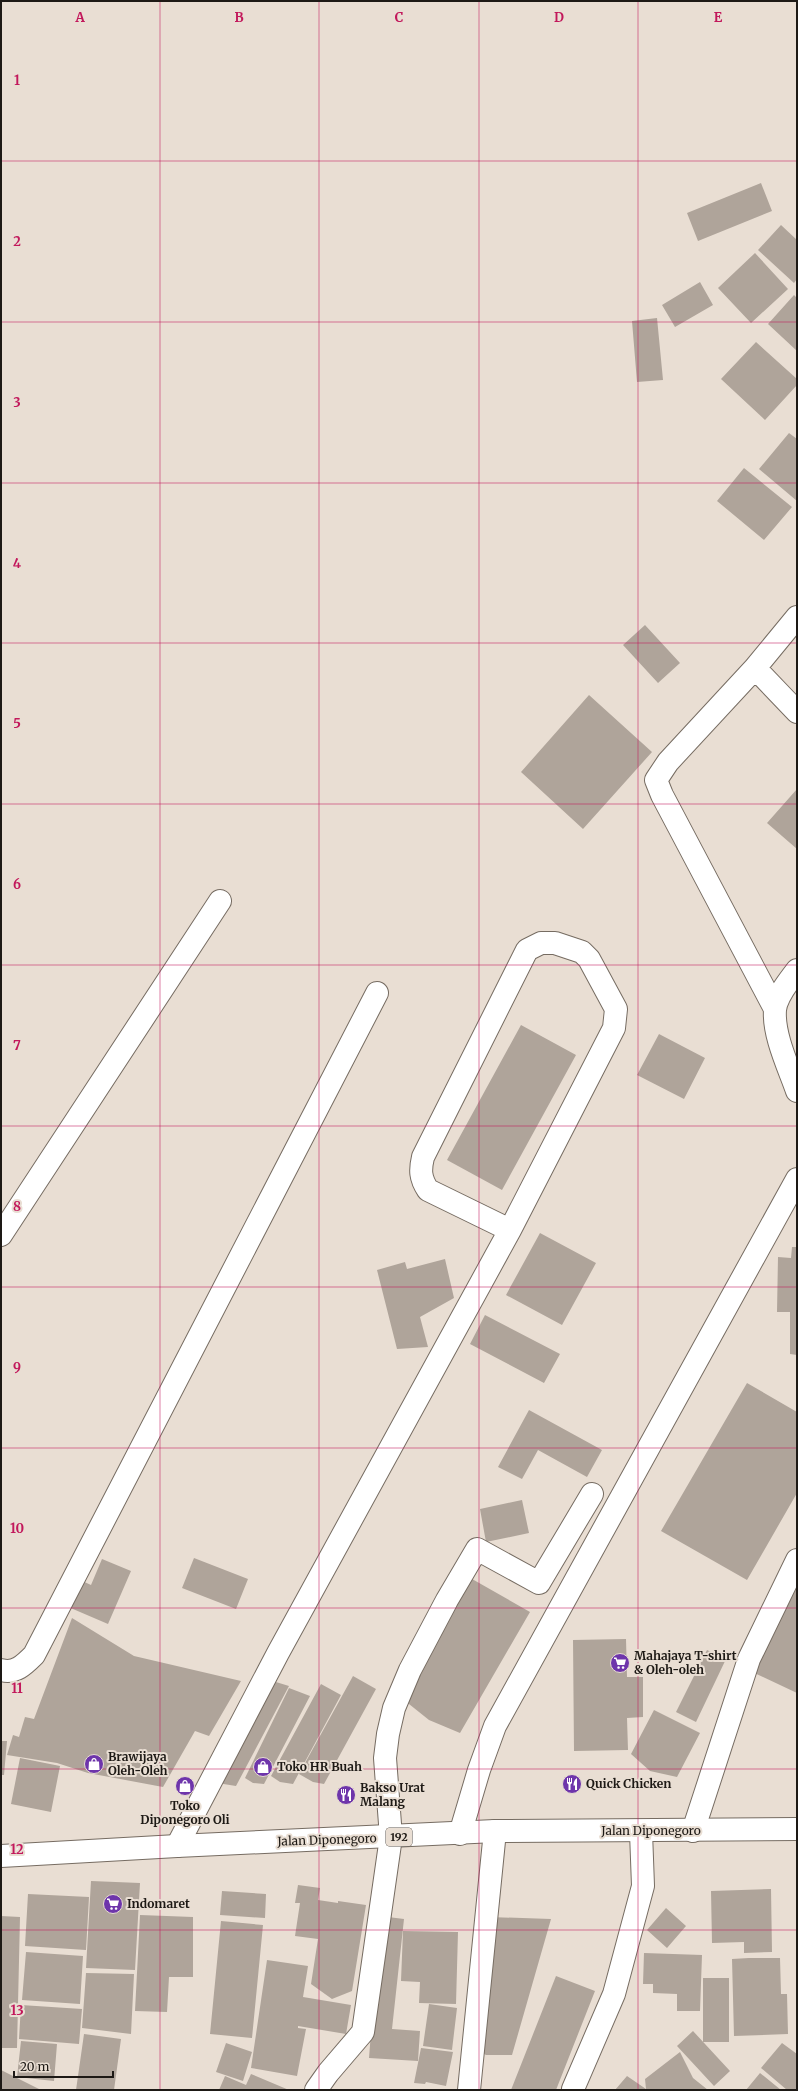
<svg xmlns="http://www.w3.org/2000/svg" width="798" height="2091" viewBox="0 0 798 2091" font-family="Merriweather,serif">
<style>
.building{fill:#afa49a}
.lines{fill:none;stroke-linecap:round;stroke-linejoin:round}
.minor-casing{stroke:#766c62;stroke-width:24}
.major-casing{stroke:#766c62;stroke-width:24}
.minor{stroke:#fff;stroke-width:22}
.major{stroke:#fff;stroke-width:22}
.grid{fill:none;stroke:#c2185b;stroke-width:1;stroke-opacity:0.55}
.labels{text-anchor:middle;stroke-width:4;stroke-linejoin:round;paint-order:stroke}
.shield{fill:#e9ded3;stroke:#5a544e;stroke-width:1}
.shield-label{font-size:11px;font-weight:bold;fill:#1d1915}
.poi-label{font-size:12px;font-weight:bold;fill:#1d1915;stroke:#e9ded3;text-anchor:start}
.street-label{font-size:12px;fill:#1d1915;stroke:#e9ded3}
.grid-label{font-size:13px;text-anchor:middle;font-weight:bold;fill:#c2185b;stroke:#e9ded3;stroke-width:4;stroke-linejoin:round;paint-order:stroke}
</style>
<rect width="100%" height="100%" fill="#e9ded3"/>
<path class="building" d="M761,183l11,28 -74,30 -11,-28z
M781,225l16,15v39l-3,4 -36,-33z
M755,253l33,36 -37,34 -33,-35z
M700,282l13,23 -38,22 -13,-22z
M794,295l3,3v53l-29,-27z
M657,318l6,62 -26,2 -5,-61z
M756,342l41,37v6l-32,35 -44,-41z
M789,433l8,6v62l-38,-32z
M744,468l48,39 -28,33 -47,-39z
M645,625l35,38 -22,20 -35,-38z
M589,695l63,57 -69,77 -62,-57z
M797,789v60l-30,-26z
M521,1025l55,30 -74,135 -55,-30z
M659,1034l46,24 -21,41 -47,-24z
M540,1233l56,30 -34,62 -56,-30z
M792,1247h5v108l-7,-1v-42h-13l1,-55 13,1z
M445,1259l9,39 -34,19 8,30 -31,2 -20,-79 28,-8 2,7z
M485,1315l75,39 -16,29 -74,-39z
M747,1383l50,29v81l-50,87 -86,-49z
M529,1410l73,40 -15,27 -49,-27 -16,29 -24,-12z
M522,1500l7,33 -43,9 -6,-33z
M194,1558l54,21 -12,30 -54,-21z
M102,1559l29,12 -23,53 -42,-18 12,-27 13,6z
M797,1569v124l-49,-23z
M465,1575l65,37 -70,121 -31,-13 -25,-20z
M72,1618l62,38 107,25 -32,55 -14,-5 -32,56 -75,-14 -31,-10 -50,-8 6,-20 6,2 6,-20 9,2z
M626,1639l1,38h16v40l-16,1 1,32 -54,1 -1,-111z
M707,1650l19,9 -30,63 -20,-10z
M353,1676l23,13 -52,95 -11,-2 -14,-8z
M266,1679l23,7 -53,100 -25,-4z
M321,1684l20,11 -48,89 -13,-2 -9,-6z
M289,1688l21,8 -46,88 -11,-1 -8,-5z
M654,1710l46,23 -23,44 -27,-6 -19,-17z
M1,1741h6l-3,34h-3z
M20,1758l40,8 -9,46 -40,-8z
M91,1881l49,2 -5,87 -49,-2z
M298,1885l22,3 -2,12 20,3v-2l28,4 -14,86 -20,8 -21,-15 7,-45 -23,-3 5,-33h-5z
M771,1889l1,63 -28,1v-11l-32,1 -1,-52z
M222,1891l44,3 -1,24 -45,-3z
M28,1894l61,3 -3,53 -61,-4z
M666,1908l20,18 -19,22 -20,-18z
M140,1915l53,2v60h-24l-2,35 -32,-1z
M1,1916l19,1 -3,131h-16z
M380,1916l24,3 -12,110 28,2 -2,30 -49,-3z
M489,1917l62,2 -39,136h-26l-11,-7z
M221,1921l42,4 -11,113 -42,-4z
M403,1931l55,1 -2,72 -37,-1 1,-21 -19,-1z
M26,1952l57,4 -3,48 -58,-4z
M644,1953l58,2 -2,56h-23v-17l-24,-1v-9h-10z
M749,1958h31l1,36h6l1,40 -54,2 -2,-77z
M267,1960l41,6 -5,31 48,8 -5,29 -48,-8v2l8,1 -9,47 -46,-8z
M86,1973l48,1 -3,60 -49,-6z
M556,1976l39,15 -39,99h-45z
M703,1978h26v64h-26z
M429,2004l28,4 -5,42 -29,-4z
M21,2005l61,4 -3,35 -60,-5z
M693,2031l37,40 -16,15 -37,-40z
M84,2034l37,5 -7,51h-38z
M21,2041l36,3 -3,37 -37,-4z
M226,2043l26,9 -9,29 -27,-9z
M782,2043l15,11v36h-10l-26,-22z
M421,2048l32,4 -7,34 -20,-4 -1,2 -11,-1z
M680,2052l13,26 15,12h-93l12,-14 19,13 -1,-10z
M1,2070l38,19 -1,1h-37z
M760,2073l21,17h-35z
M251,2074l38,16h-70l6,-14 21,9z"/>
<g class="lines">
<g class="minor-casing">
<path id="minor" d="M755,668l42,44
M797,970c-8,11 -21,26 -22,40 -2,25 14,58 22,81
M775,1009l-113,-214 -6,-15 12,-18 87,-94 42,-51
M1,1235l219,-334
M1,1670c14,4 23,-5 33,-15l343,-662
M693,1831l56,-172 48,-99
M460,1834l19,-64 16,-44 302,-547
M177,1846l101,-193 232,-423 104,-202 2,-19 -27,-50 -7,-7 -27,-9h-14l-14,7 -104,207c-3,13 -3,21 5,33l82,40
M573,2089l41,-95 29,-108 -2,-54
M316,2090l12,-17 35,-41 28,-195 -6,-79 3,-24 6,-26 16,-38 37,-70 30,-51 62,34 53,-89
M469,2090l26,-259"/>
</g>
<g class="major-casing">
<path id="major" d="M1,1856l176,-10 318,-15 302,-2"/>
</g>
<use href="#minor" class="minor"/>
<use href="#major" class="major"/>
</g>
<path class="grid" d="M160,1v2089M319,1v2089M479,1v2089M638,1v2089M1,161h796M1,322h796M1,483h796M1,643h796M1,804h796M1,965h796M1,1126h796M1,1287h796M1,1448h796M1,1608h796M1,1769h796M1,1930h796"/>
<defs>
<g id="supermarket-disc" transform="scale(1)"><circle r="9.5" fill="#6e35ab" stroke="#e9ded3"/><path d="M-6-5.5h2.5l.6 2H6L4.5 2H-2.5L-4.4-4H-6ZM-1.5 3.2a1.3 1.3 0 1 0 .1 0ZM3 3.2a1.3 1.3 0 1 0 .1 0Z" fill="#fff"/></g>
<g id="shop-disc" transform="scale(1)"><circle r="9.5" fill="#6e35ab" stroke="#e9ded3"/><path d="M-5-2.5h2.3a2.7 3.5 0 0 1 5.4 0H5L5.5 6h-11ZM-1.5-2.5h3a1.5 2.3 0 0 0-3 0Z" fill="#fff"/></g>
<g id="restaurant-disc" transform="scale(1)"><circle r="9.5" fill="#6e35ab" stroke="#e9ded3"/><path d="M-5-6h1v4h1v-4h1v4h1v-4h1v5L-1.5 .5V6h-2V.5L-5-1ZM5-6V6H3V1.5H1.5Q1.5-4 5-6Z" fill="#fff"/></g>
</defs>
<g fill-rule="evenodd">
<use href="#supermarket-disc" x="620" y="1663"/>
<use href="#shop-disc" x="94" y="1764"/>
<use href="#shop-disc" x="263" y="1767"/>
<use href="#restaurant-disc" x="572" y="1784"/>
<use href="#shop-disc" x="185" y="1786"/>
<use href="#restaurant-disc" x="346" y="1795"/>
<use href="#supermarket-disc" x="113" y="1904"/>
</g>
<g class="labels">
<rect class="shield" x="386" y="1828" width="26" height="18" rx="3"/>
<g class="shield-label">
<text x="399" y="1841">192</text>
</g>
<g class="poi-label">
<text x="634" y="1660">Mahajaya T-shirt<tspan x="634" dy="14">&amp; Oleh-oleh</tspan></text>
<text x="108" y="1761">Brawijaya<tspan x="108" dy="14">Oleh-Oleh</tspan></text>
<text x="277" y="1771">Toko HR Buah</text>
<text x="586" y="1788">Quick Chicken</text>
<text x="360" y="1792">Bakso Urat<tspan x="360" dy="14">Malang</tspan></text>
<text x="185" y="1810" text-anchor="middle">Toko<tspan x="185" dy="14">Diponegoro Oli</tspan></text>
<text x="127" y="1908">Indomaret</text>
</g>
<g class="street-label">
<text x="651" y="1835">Jalan Diponegoro</text>
<text transform="translate(327 1840) rotate(-2)" y="4">Jalan Diponegoro</text>
</g>
</g>
<g class="grid-label">
<text x="80" y="22">A</text>
<text x="239" y="22">B</text>
<text x="399" y="22">C</text>
<text x="559" y="22">D</text>
<text x="718" y="22">E</text>
<text x="17" y="85">1</text>
<text x="17" y="246">2</text>
<text x="17" y="407">3</text>
<text x="17" y="568">4</text>
<text x="17" y="728">5</text>
<text x="17" y="889">6</text>
<text x="17" y="1050">7</text>
<text x="17" y="1211">8</text>
<text x="17" y="1372">9</text>
<text x="17" y="1533">10</text>
<text x="17" y="1693">11</text>
<text x="17" y="1854">12</text>
<text x="17" y="2015">13</text>
</g>
<rect width="798" height="2091" fill="none" stroke="#1d1915" stroke-width="4"/>
<path d="M14 2071v6h99v-6" fill="none" stroke="#1d1915" stroke-width="2"/>
<text x="20" y="2071" font-size="12" fill="#1d1915" stroke="#e9ded3" stroke-width="3" paint-order="stroke">20 m</text>
</svg>
